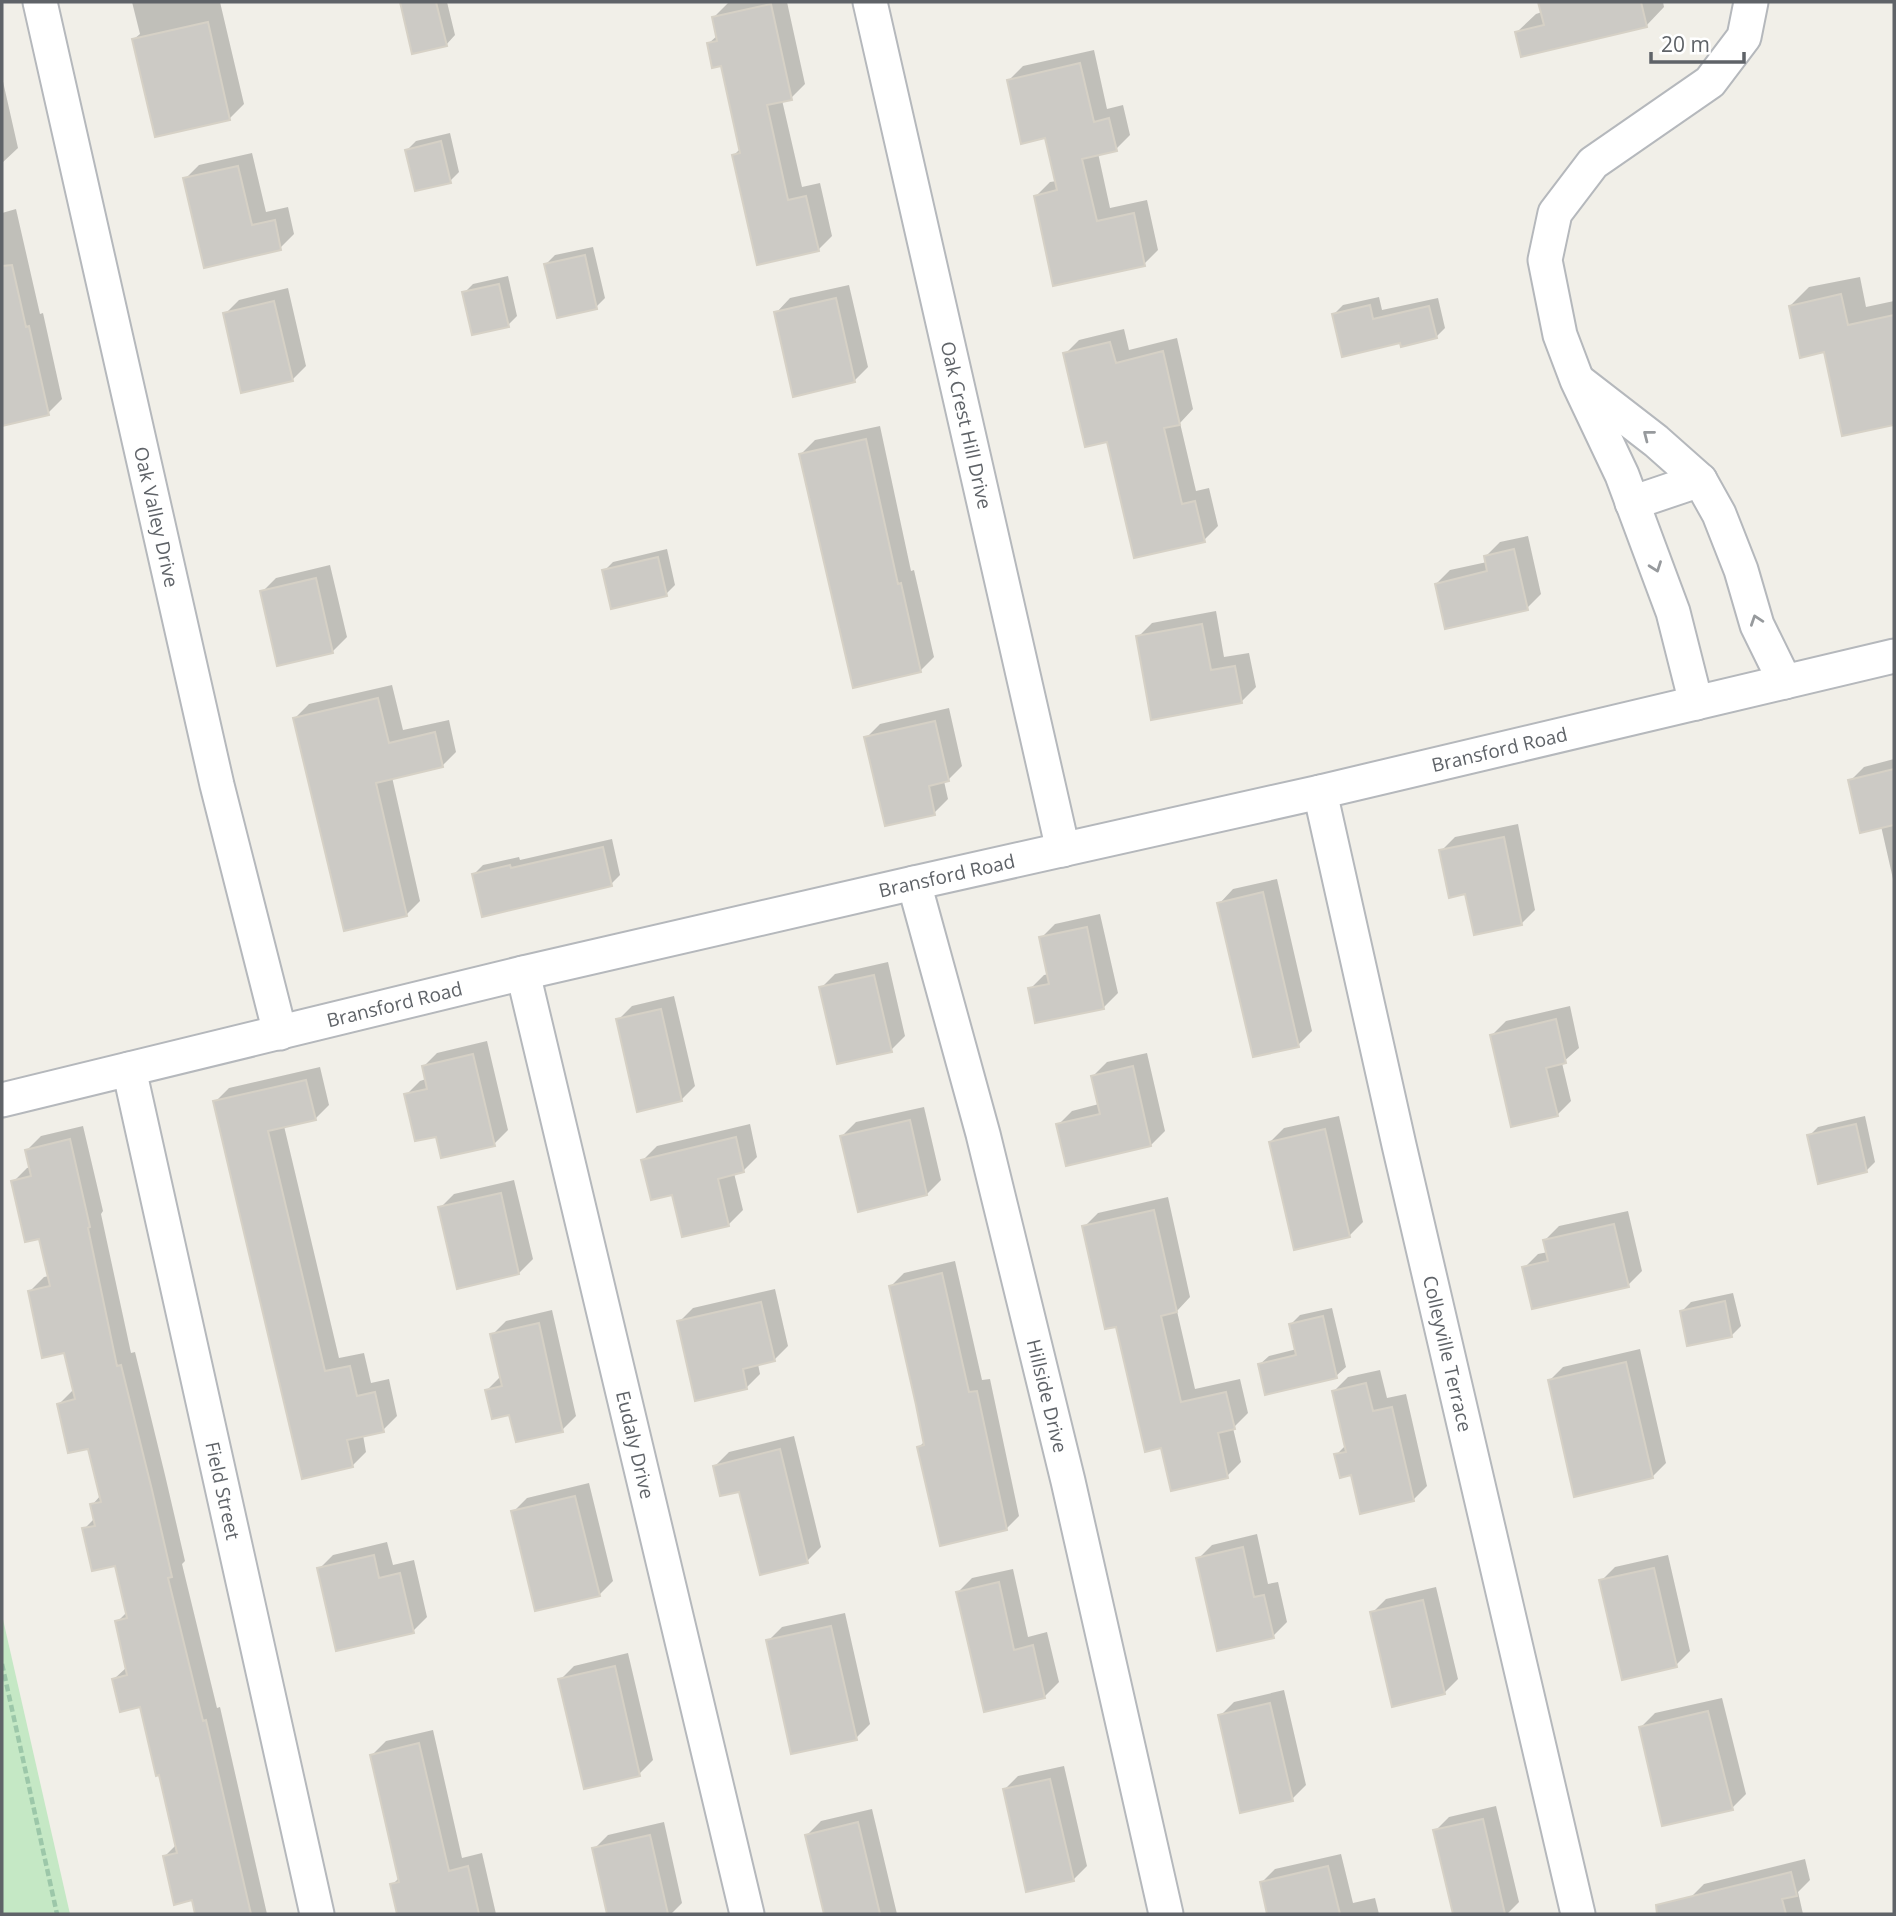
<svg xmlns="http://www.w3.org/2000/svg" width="1896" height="1916" viewBox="0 0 1896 1916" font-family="'Open Sans',sans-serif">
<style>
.green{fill:#c5e8c5}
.shadow{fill:#0003}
.building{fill:#cccac5;stroke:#d6d1c6;stroke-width:2}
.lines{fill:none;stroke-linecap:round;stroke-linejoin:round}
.minor-casing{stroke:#b5b8bc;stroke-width:37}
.path{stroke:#9cc7a9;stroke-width:4.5;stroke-dasharray:7 3.5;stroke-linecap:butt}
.minor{stroke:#fff;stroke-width:33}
.oneway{stroke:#979a9d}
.labels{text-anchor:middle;stroke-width:7;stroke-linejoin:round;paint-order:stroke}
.street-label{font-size:19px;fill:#5f6368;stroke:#fff}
</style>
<rect width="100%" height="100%" fill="#f1efe8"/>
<path class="green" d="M2,1615l68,299h-68z"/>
<path class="shadow" d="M132,2h88l24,102 -14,14 -96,-79 6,-5z
M401,2h46l8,33 -9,10 -33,7z
M735,2h52l18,82 -14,14 -9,2 20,87 18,-4 12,53 -14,14 -84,-95 7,-7 -18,-84 -14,-21 9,-8 -4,-18 14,-14z
M1540,2h123l1,5 -18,19 -129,6 19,-18 6,-2z
M1094,50l13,59 16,-4 7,30 -14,14 -18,4 12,55 37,-8 11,50 -14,14 -108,-68 14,-14 7,-1 -10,-45 -38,-56 14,-14z
M2,77l16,71 -16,15z
M450,133l9,39 -9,9 -43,-31 9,-9z
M252,153l14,59 22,-5 6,27 -14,14 -95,-69 14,-14z
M16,209l24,105 3,-1 19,86 -14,14 -46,11v-211z
M593,247l12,51 -9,9 -50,-43 9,-9z
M508,276l9,40 -9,9 -44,-32 9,-9z
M1860,277l6,30 28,-6v122l-51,11 -18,-84 -35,-44 19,-19z
M849,285l19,82 -14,14 -78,-68 14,-15z
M288,288l18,78 -14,14 -67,-66 14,-14z
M1379,297l3,13 56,-12 7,30 -9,9 -35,4 -67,-27 9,-9z
M1124,329l5,21 48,-12 16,71 -13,14 16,68 13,-3 9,38 -14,14 -96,-100 -43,-86 14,-14z
M880,426l31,145 3,-1 20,87 -14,14 -119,-217 14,-14z
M1528,536l13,58 -14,14 -91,-24 14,-14 37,-8 -1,-6 14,-14z
M667,549l8,36 -9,9 -62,-23 9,-9z
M330,565l17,72 -14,14 -71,-59 14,-14z
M1216,611l8,46 25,-4 7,34 -14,14 -104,-64 14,-14z
M392,685l11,45 46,-10 7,32 -14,14 -50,11 28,124 -14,14 -111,-197 14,-14z
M949,708l13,58 -14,14 -4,1 4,18 -14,14 -68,-75 14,-14z
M1894,759v120h-1l-12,-53 -31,-45 14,-14z
M1518,824l17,86 -14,14 -54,-32 -26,-41 14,-14z
M612,839l8,36 -9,9 -137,-10 9,-9 36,-8 1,3z
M1277,879l35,152 -14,14 -79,-141 14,-15z
M1100,914l18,79 -14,14 -74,-18 14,-14 5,-1 -8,-36 14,-14z
M888,962l17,74 -14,14 -70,-62 14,-14z
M674,996l21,90 -14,14 -63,-80 14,-14z
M1570,1006l9,42 -17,15 9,38 -14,14 -65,-80 14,-14z
M487,1041l21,89 -14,14 -57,-10 -31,-39 14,-14 6,-2 -3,-12 14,-14z
M1147,1053l18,78 -14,14 -93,-20 14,-14 27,-7 -6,-28 14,-14z
M320,1067l9,38 -14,14 -31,7 55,232 25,-5 7,30 18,-4 8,37 -14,14 -20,5 3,17 -14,14 -137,-364 14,-14z
M924,1107l17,73 -14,14 -85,-58 14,-14z
M1339,1116l24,106 -14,14 -79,-94 14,-14z
M1865,1116l10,46 -9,9 -57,-35 9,-9z
M750,1124l7,33 -14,14 -9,2 9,37 -14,14 -46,11 -9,-43 -31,-32 14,-14z
M83,1126l20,85 -2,3 30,139 4,-1 30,123 20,86 -3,3 35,144 3,-1 47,207h-70l-4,-16 -29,-41 13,-13 -36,-139 -27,-26 13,-12 -10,-45 10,-10 -11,-48 -32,-35 11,-11 -3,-13 9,-10 -11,-49 -31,-42 14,-14 -7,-39 -36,-60 14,-14 5,-1 -9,-39 -27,-55 14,-14 4,-1 -4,-17 14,-14z
M514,1180l19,79 -14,14 -79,-65 14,-14z
M1168,1197l22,100 -13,14 18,78 45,-10 8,34 -15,15 8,34 -14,14 -65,-30 -78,-219 14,-14z
M1628,1211l14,60 -14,14 -104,-17 14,-14 10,-2 -3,-12 14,-14z
M955,1261l27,119 8,-1 29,137 -13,13 -87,-82 6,-6 -34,-155 13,-13z
M775,1289l13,57 -14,14 -16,4 2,10 -14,14 -67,-66 14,-14z
M1733,1293l8,33 -9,9 -50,-24 9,-9z
M1332,1308l14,59 -10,9 -77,-11 10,-9 28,-7 -6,-25 9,-9z
M552,1310l24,106 -14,14 -51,-17 -24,-23 14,-14 -9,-41 14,-14z
M1640,1349l26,114 -14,14 -103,-96 14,-14z
M1380,1370l7,28 19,-4 21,92 -14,14 -60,-27 -17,-18 10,-10 -12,-54 14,-14z
M794,1436l27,111 -14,14 -92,-95 14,-14z
M589,1483l24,98 -14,14 -86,-83 14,-14z
M1257,1534l11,50 10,-2 9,40 -14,14 -75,-77 14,-14z
M387,1542l6,23 21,-5 13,57 -14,14 -94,-62 14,-14z
M1668,1555l22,96 -14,14 -75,-84 14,-14z
M1013,1569l15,68 19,-5 12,50 -14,14 -60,14 -27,-118 14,-14z
M1436,1587l22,92 -14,14 -72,-80 14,-14z
M845,1613l25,111 -14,14 -88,-97 14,-14z
M628,1653l25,107 -14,14 -79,-94 14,-14z
M1284,1690l22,95 -14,14 -72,-83 14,-14z
M1722,1698l24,96 -14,14 -91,-81 14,-14z
M433,1730l29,128 20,-5 14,61h-97l-7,-29 8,-8 -28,-122 14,-14z
M1064,1766l23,100 -14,14 -69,-90 14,-14z
M1496,1806l23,96 -12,12h-52l-20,-83 14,-14z
M872,1809l25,105h-72l-18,-79 14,-14z
M664,1822l18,81 -11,11h-62l-15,-65 14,-14z
M1341,1854l12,49 22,-5 4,16h-111l-6,-32 13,-13z
M1805,1859l5,21 -12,12 5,22h-109l-4,-16 14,-14z"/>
<path class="building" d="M400,2h36l11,44 -35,8z
M1538,2h103l6,25 -126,30 -6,-25 29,-7z
M771,4l21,96 -25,5 21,95 18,-4 13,55 -62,14 -25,-110 8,-2 -19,-87 -9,2 -5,-25 10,-2 -5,-24z
M208,22l22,98 -75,17 -23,-98z
M1080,63l14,59 15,-4 8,33 -35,8 15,62 37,-8 11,53 -92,20 -19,-90 23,-6 -12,-52 -24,6 -14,-64z
M441,141l10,42 -36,8 -10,-41z
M238,166l14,59 23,-5 6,30 -77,18 -21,-90z
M585,255l12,54 -40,9 -13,-54z
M12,265l14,62 3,-1 20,89 -47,11v-160z
M499,284l10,43 -37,8 -10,-43z
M1841,294l7,31 46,-10v110l-52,11 -18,-84 -24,6 -11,-52z
M836,298l19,84 -62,15 -19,-85z
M274,301l19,80 -52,12 -18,-80z
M1370,305l3,14 56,-13 8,32 -36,9 -1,-4 -58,14 -10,-43z
M1110,342l6,21 47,-12 17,74 -16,3 18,76 13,-3 10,41 -71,16 -27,-116 -22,5 -22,-94z
M866,439l32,145 3,-1 20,89 -68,16 -54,-234z
M1514,549l14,61 -83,19 -10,-45 52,-13 -3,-15z
M658,557l9,39 -56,13 -9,-39z
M316,578l17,75 -56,13 -17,-75z
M1202,624l9,46 24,-4 7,37 -91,17 -15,-84z
M378,698l11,45 46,-11 8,35 -67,16 31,133 -63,15 -51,-213z
M935,721l14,60 -20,5 6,29 -50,11 -21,-89z
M1894,769v56l-34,8 -12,-53z
M1504,837l18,88 -48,10 -9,-41 -16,4 -10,-48z
M603,847l9,39 -130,31 -10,-43 38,-9 1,3z
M1263,892l36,155 -46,10 -36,-154z
M1087,927l17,82 -69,14 -7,-35 21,-4 -10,-47z
M874,975l18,77 -55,12 -18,-77z
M661,1009l21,92 -45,11 -21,-93z
M1556,1019l10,44 -20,5 12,48 -47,11 -21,-92z
M473,1054l22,92 -54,12 -5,-21 -21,4 -11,-47 23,-5 -5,-23z
M1133,1066l18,80 -85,20 -10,-42 44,-10 -9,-38z
M306,1080l10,40 -48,11 57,240 25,-5 7,30 18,-4 9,40 -37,8 6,27 -51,12 -89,-378z
M910,1120l17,75 -69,17 -18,-76z
M1856,1124l11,48 -49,12 -11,-49z
M1325,1129l25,108 -56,13 -25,-108z
M736,1137l8,35 -26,7 11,47 -47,11 -10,-42 -21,5 -10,-40z
M70,1139l20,88 -2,1 29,138 4,-1 31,125 20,87 -4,1 35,143 3,-1 45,194h-56l-3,-14 -18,5 -11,-49 14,-3 -18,-78 -3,1 -16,-69 -20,5 -8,-33 15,-4 -12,-54 12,-3 -12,-52 -23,5 -10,-43 13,-2 -5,-22 11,-2 -13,-53 -20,4 -11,-49 18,-5 -11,-46 -22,5 -14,-67 22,-5 -11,-47 -14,3 -14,-61 20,-5 -6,-26z
M501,1193l18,81 -62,15 -19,-82z
M1154,1210l23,102 -16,4 20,86 45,-10 9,37 -17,4 10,45 -57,13 -10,-43 -16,4 -29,-125 -11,2 -23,-103z
M1614,1224l15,63 -97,22 -10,-42 26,-6 -5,-21z
M942,1273l27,119 8,-1 30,139 -67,16 -23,-99 7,-2 -8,-40 -27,-119z
M1725,1301l7,36 -45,9 -7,-35z
M761,1302l14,59 -32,8 4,20 -52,12 -18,-80z
M1323,1316l14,62 -72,17 -7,-31 38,-9 -7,-31z
M539,1323l24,109 -47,10 -7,-27 -17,4 -7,-29 17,-4 -12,-52z
M1626,1362l27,116 -79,19 -26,-117z
M1366,1383l7,28 19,-4 22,94 -54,13 -9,-39 -11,3 -6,-24 12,-2 -14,-61z
M780,1449l28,114 -48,12 -21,-83 -19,4 -7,-30z
M575,1496l25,100 -65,15 -24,-100z
M1243,1547l11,50 10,-2 10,43 -57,13 -21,-93z
M374,1555l5,23 21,-5 14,60 -78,18 -19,-83z
M1654,1568l23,99 -55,13 -23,-100z
M999,1582l15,68 19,-5 12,53 -61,14 -28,-120z
M1423,1600l22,94 -53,13 -22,-95z
M831,1626l26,114 -66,14 -25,-114z
M615,1666l25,110 -56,13 -26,-110z
M1270,1703l23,98 -53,12 -22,-98z
M1708,1711l25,99 -71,16 -23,-99z
M419,1743l30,128 19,-5 11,48h-82l-7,-30 9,-2 -29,-127z
M1050,1779l24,102 -48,11 -23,-103z
M1483,1819l22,95h-52l-20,-84z
M858,1822l22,92h-56l-19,-79z
M650,1835l18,79h-61l-15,-66z
M1328,1866l12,48h-73l-7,-32z
M1791,1872l6,24 -15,3 4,15h-129l-1,-9z"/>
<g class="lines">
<g class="minor-casing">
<g id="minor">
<path id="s1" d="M40,2l177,783 63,248"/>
<path id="s2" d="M870,2l193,848"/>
<path d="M1581,383l75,58 44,39 19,34 22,56 16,55 28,57"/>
<path d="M1632,503l68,-23"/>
<path d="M1696,703l-23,-91 -51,-137 -45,-95 -17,-45 -15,-75 10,-47 38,-50 117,-81 34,-45 7,-35"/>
<path id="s3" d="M1320,792l79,353 179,769"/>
<path id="s4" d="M914,883l69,251 85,347 98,433"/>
<path id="s5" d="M523,973l224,941"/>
<path id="s6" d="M129,1069l188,845"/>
<path id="s7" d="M2,1100l521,-127 391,-90 406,-91 574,-136"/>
</g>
</g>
<path class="path" d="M2,1664l55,250"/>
<use href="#minor" class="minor"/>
</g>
<defs><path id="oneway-chevron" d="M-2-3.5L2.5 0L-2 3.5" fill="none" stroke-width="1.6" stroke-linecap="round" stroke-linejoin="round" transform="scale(1.75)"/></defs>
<g class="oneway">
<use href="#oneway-chevron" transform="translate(1648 435) rotate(-142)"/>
<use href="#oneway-chevron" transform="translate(1656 567) rotate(70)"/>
<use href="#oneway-chevron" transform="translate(1756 620) rotate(-109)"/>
</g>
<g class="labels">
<g class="street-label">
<text dy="7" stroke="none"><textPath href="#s2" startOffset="434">Oak Crest Hill Drive</textPath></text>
<text dy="7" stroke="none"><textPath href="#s1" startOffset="528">Oak Valley Drive</textPath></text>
<text dy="7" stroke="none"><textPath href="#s7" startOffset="1538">Bransford Road</textPath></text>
<text dy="7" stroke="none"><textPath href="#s7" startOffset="971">Bransford Road</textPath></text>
<text dy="7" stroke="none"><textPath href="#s7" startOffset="404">Bransford Road</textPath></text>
<text dy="7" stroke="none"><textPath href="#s3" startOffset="576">Colleyville Terrace</textPath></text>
<text dy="7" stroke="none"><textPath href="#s4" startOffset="530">Hillside Drive</textPath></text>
<text dy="7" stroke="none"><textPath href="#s5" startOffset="485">Eudaly Drive</textPath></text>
<text dy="7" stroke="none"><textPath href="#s6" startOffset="432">Field Street</textPath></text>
</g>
</g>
<rect width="1896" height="1916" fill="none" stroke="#5f6368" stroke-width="7"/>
<path d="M1651 52v10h93v-10" fill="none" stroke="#5f6368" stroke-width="3.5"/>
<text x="1661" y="52" font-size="21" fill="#5f6368" stroke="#ffffff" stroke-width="5" paint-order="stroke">20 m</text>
</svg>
